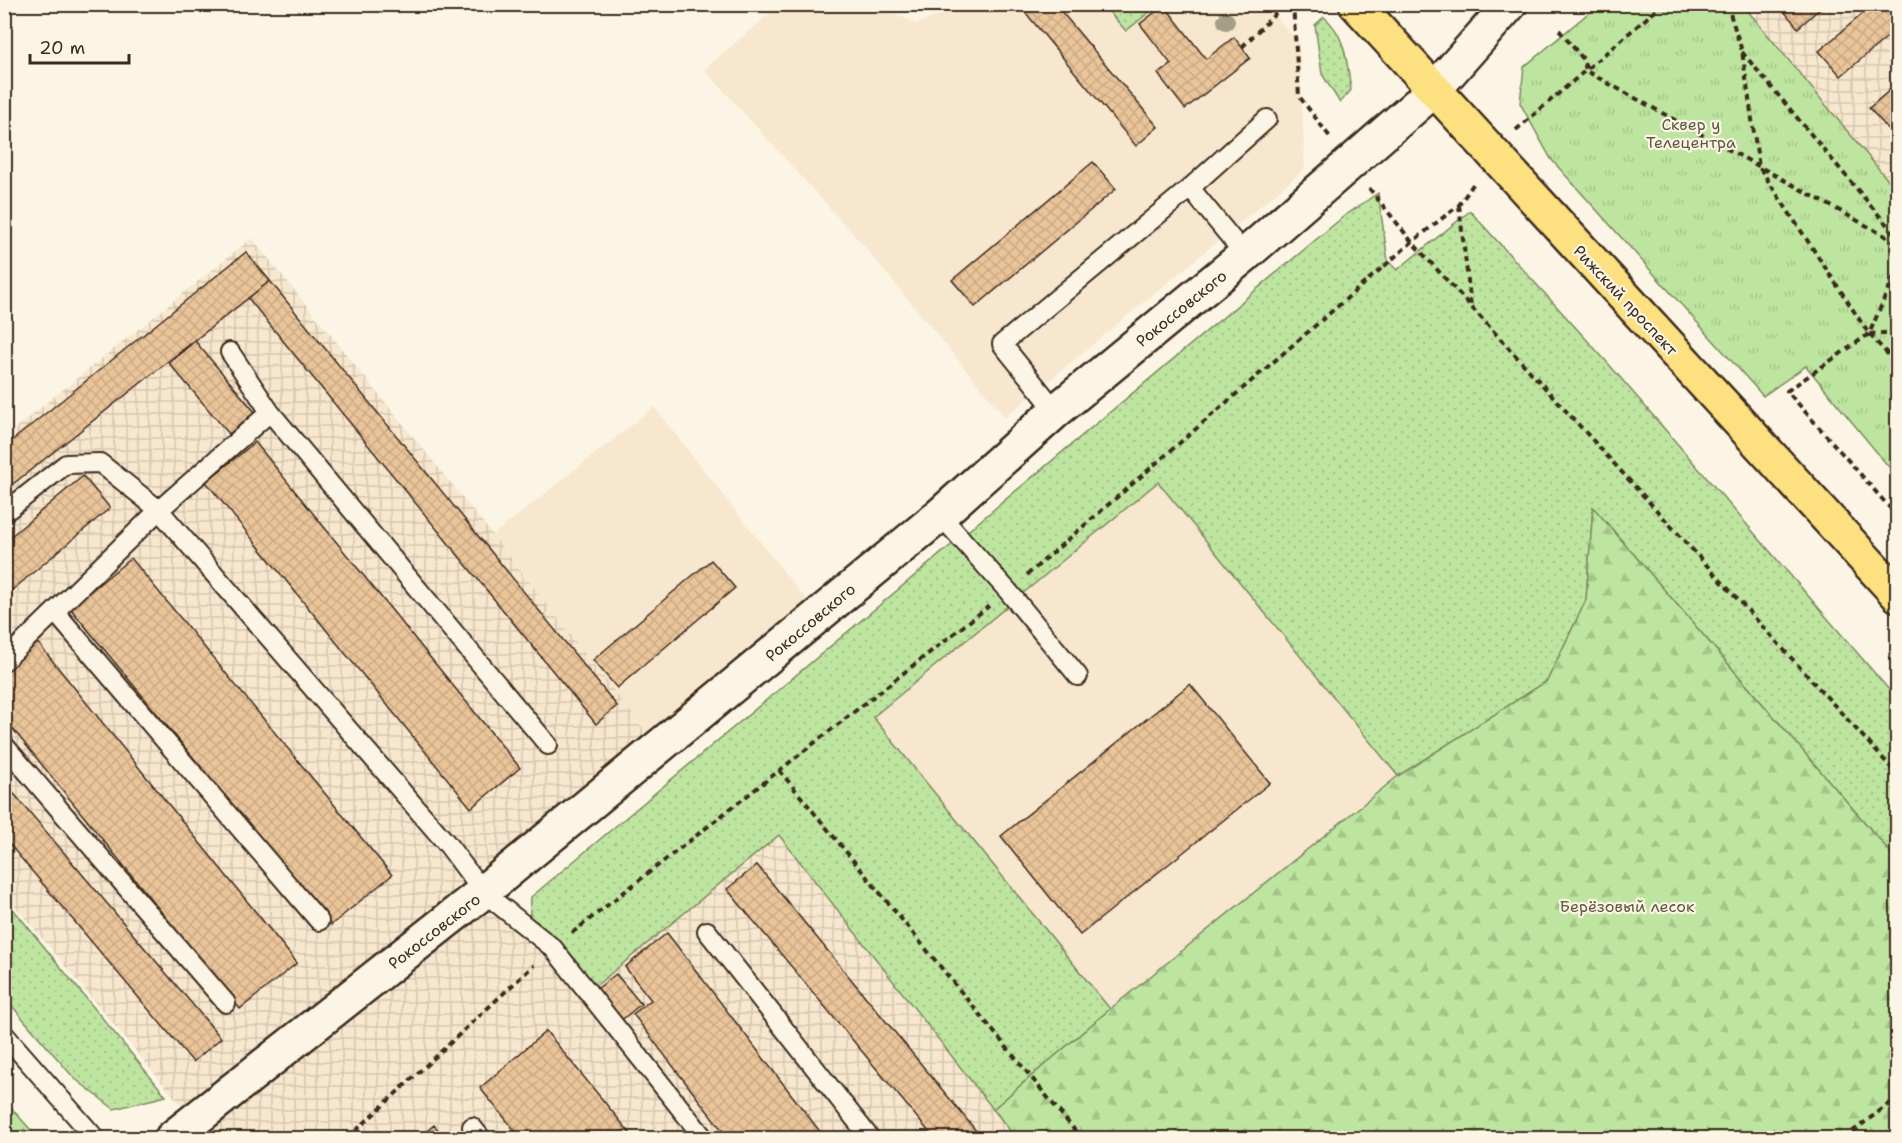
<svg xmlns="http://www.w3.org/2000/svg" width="1902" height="1143" viewBox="0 0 1902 1143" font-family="'Shantell Sans',sans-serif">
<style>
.built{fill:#f7e7ce}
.industrial{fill:url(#industrial-grid)}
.grass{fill:url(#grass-dots);stroke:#7c885f;stroke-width:1.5}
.forest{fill:url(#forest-firs);stroke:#7c885f;stroke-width:1.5}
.park{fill:url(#park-tufts);stroke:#7c885f;stroke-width:1.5}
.building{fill:url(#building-cross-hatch);stroke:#3b2a1e;stroke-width:1.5}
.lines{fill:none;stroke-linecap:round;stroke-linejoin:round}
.service-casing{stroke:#3b2a1e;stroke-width:22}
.minor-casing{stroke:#3b2a1e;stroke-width:38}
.secondary-casing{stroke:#3b2a1e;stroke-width:38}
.trunk-casing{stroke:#3b2a1e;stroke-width:38}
.path{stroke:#3b2a1e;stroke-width:4;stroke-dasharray:6 4.5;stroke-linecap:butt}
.service{stroke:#fcf5e5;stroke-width:18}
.minor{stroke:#fcf5e5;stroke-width:33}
.secondary{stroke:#fcf5e5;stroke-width:33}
.trunk{stroke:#fde080;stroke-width:33}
.tree{fill:#a49f89}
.labels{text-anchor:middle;stroke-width:4.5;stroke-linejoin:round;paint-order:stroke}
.park-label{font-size:16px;fill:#5c593e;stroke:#fcf5e5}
.street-label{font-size:16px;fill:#3b2a1e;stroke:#fcf5e5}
</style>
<defs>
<pattern id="industrial-grid" width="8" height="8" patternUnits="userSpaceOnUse" patternTransform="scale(1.5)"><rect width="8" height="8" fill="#f7e7ce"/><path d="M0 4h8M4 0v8" fill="none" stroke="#d5c6b0"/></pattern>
<pattern id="grass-dots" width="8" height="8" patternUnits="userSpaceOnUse" patternTransform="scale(1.5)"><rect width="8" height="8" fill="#bee5a0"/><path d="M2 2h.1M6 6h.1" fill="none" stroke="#a4c589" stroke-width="1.8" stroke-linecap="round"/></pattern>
<pattern id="forest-firs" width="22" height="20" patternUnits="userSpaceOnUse" patternTransform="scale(1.5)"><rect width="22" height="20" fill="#bee5a0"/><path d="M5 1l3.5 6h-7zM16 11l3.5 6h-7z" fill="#a4c589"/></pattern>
<pattern id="park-tufts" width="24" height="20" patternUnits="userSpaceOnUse" patternTransform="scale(1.5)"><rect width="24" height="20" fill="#bee5a0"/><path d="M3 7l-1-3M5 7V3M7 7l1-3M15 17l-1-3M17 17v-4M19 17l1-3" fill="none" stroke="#a4c589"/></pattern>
<pattern id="building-cross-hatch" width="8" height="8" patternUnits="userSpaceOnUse" patternTransform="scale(1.5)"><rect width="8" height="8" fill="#eac59a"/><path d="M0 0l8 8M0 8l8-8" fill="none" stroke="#caa984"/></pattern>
</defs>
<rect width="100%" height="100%" fill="#fcf5e5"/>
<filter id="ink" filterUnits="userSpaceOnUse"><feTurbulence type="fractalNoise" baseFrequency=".0167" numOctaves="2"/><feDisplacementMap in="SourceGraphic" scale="12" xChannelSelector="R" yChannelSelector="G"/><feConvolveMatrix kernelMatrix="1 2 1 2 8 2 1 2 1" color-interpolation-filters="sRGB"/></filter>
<g filter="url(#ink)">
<path class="built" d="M780,5h97l40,19 48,-19h301l33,38 6,126 -300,248 -142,-172 -159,-176z
M654,407l145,184 14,14 -163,132 -157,-202z
M1158,482l240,294 -288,233 -237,-292z"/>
<path class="industrial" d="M1768,5h129v178l-6,6 -143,-167z
M252,238l241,297 157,202 -162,136 98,121 193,-159 237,303h-808l-203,-244 -1,-457z"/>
<path class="grass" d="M1103,5h55l-32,26z
M1324,17c22,18 23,46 27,73l-11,13 -18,-29 -7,-49z
M1378,193l10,68 9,9 73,-59 136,150 291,338v161l-304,-353 -7,93 -39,81 -149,95 -240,-294 -285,235 237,292 -117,100 -214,-274 -193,159 -57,-70 2,-27 812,-680z
M4,899h1l161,197 -52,13 -40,-31 -69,-80z"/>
<path class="forest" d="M1593,507l304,353v278h-881l-23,-29 117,-100 288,-233 149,-95 39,-81z
M4,1101h1l33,37h-33z"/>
<path class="park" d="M1598,5h145l154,186v286l-91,-111 -43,30 -212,-237 -31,-56 4,-36z"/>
<path class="building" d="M1034,4h21l103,123 -22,19 -111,-134z
M1778,4h47l-27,24z
M1874,4h24v24l-57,48 -22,-25z
M1164,5l42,54 28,-22 16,21 -65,51 -27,-35 13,-10 -31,-40z
M1898,83v43l-7,6 -22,-24z
M1093,162l23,27 -141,118 -23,-27z
M246,252l24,29 -266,210v-44z
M270,281l347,425 -21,18 -348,-426z
M195,341l60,71 -26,22 -60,-71z
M255,442l265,326 -49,40 -265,-326z
M83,476l27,32 -106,89v-55z
M131,558l261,317 -61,50 -261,-317z
M711,560l24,28 -118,100 -24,-28z
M38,643l259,320 -57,46 -236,-291v-48z
M1190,684l80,99 -190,152 -79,-99z
M4,782l217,256 -28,24 -189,-224z
M757,865l225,273h-48l-207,-249z
M667,933l158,205h-97l-95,-124 18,-14 -26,-33z
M616,974l25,30 -23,19 -25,-31z
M546,1031l88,107h-113l-41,-50z
M434,1125l11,13h-27z"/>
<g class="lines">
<g class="service-casing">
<path id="service" d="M1190,188l77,-69
M230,352l40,60 278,333
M1056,411l-54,-67 188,-156 55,67
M4,513l62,-49 34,-1 59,47 289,335 35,47 70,56 151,190
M940,515l68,76 70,85
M56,613l263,308
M4,661l155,-151 111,-98
M4,745l222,258
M707,931l163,207
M4,1034l91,104
M472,1127l9,11"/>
</g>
<g class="minor-casing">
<path id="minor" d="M172,1138l311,-246 457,-377 116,-104 189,-156 189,-165"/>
</g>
<g class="secondary-casing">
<path id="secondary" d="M1434,90l76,-86"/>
</g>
<g class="trunk-casing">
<path id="trunk" d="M1356,4l542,591"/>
</g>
<path class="path" d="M1293,4l6,92 31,41
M1727,4l15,47 17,116 110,167 29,31
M1559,30l25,30 2,11 312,172
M1242,47l43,-43
M1742,52l156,186
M1516,130l147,-126
M1369,188l43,54 486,533
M1459,205l12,101
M1898,267l-29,67 29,-2
M1892,282l6,8
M1869,334l-82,57 111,126
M1027,575l385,-333 47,-37 15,-22
M779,770l302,368
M572,933l417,-327
M348,1138l186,-173
M1844,1138l54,-41"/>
<use href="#service" class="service"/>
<use href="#minor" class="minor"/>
<use href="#secondary" class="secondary"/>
<use href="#trunk" class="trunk"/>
</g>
<circle class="tree" cx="1226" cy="21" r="9"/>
</g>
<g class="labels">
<g class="park-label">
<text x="1691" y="130">Сквер у<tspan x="1691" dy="18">Телецентра</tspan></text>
<text x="1627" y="912">Берёзовый лесок</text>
</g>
<g class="street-label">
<text transform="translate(1626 300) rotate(47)" y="6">Рижский проспект</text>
<text transform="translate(1181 308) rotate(-39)" y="6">Рокоссовского</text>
<text transform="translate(810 622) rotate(-40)" y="6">Рокоссовского</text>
<text transform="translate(434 931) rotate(-38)" y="6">Рокоссовского</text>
</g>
</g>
<rect width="1902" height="1143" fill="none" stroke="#fcf5e5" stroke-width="24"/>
<rect x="12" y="12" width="1878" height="1119" fill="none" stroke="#3b2a1e" stroke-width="2" filter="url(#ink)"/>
<path d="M30 54v9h99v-9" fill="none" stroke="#3b2a1e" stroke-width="3"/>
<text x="39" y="54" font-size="18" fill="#3b2a1e" stroke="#fcf5e5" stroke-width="4.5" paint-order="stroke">20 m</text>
</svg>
